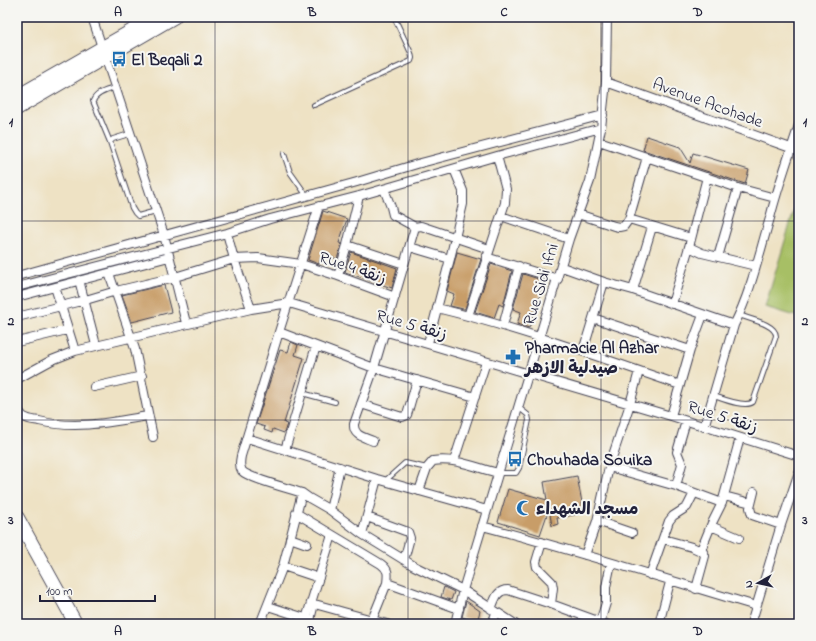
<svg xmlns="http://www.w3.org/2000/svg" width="816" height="641" viewBox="0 0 816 641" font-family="'Indie Flower','Playpen Sans Arabic',sans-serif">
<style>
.green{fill:#a7bf65;stroke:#647050}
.building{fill:#c89d68}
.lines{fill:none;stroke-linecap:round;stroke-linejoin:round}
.lane-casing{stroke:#413f50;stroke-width:6}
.street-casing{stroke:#413f50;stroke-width:10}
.secondary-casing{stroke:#413f50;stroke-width:14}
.primary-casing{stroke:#413f50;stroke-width:15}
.lane{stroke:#fff;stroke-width:4}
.street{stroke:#fff;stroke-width:8}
.secondary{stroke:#fff;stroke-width:12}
.primary{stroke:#fff;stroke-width:13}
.grid{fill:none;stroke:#22223b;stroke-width:1;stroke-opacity:0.55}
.labels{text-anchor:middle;stroke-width:4;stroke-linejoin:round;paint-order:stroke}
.poi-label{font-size:17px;font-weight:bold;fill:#22223b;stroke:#f6f6f2;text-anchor:start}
.street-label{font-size:17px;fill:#22223b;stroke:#f6f6f2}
.neatline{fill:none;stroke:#22223b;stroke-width:1.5}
.grid-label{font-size:13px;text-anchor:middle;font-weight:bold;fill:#22223b}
</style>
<rect width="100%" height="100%" fill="#f6f6f2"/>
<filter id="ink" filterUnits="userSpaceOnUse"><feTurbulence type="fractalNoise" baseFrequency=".025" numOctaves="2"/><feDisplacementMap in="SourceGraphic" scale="8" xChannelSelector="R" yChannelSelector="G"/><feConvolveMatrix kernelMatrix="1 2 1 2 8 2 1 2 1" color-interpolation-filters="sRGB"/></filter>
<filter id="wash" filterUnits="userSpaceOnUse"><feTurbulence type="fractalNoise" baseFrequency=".012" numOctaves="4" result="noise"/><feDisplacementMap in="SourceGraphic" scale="16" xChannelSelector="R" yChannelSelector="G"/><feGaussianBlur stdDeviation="0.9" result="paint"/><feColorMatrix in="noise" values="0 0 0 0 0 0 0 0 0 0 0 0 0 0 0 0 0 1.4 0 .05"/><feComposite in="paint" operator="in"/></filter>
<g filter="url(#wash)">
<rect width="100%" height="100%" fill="#eee2c4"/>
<path class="green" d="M799,194v123l-34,-10z"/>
<g id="blocks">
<path class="building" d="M647,136l33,11 10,16 3,-10 56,17 -4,14 -102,-34z
M323,211l24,8 -8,24 3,1 -5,15 -15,-5 -3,10 -11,-4z
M351,252l46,16 -5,20 -47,-16z
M457,252l24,7 -16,50h-2l-13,-3 4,-12 -7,-3z
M491,264l21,7 -9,35 -4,-2 -5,14 -19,-6z
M523,274l22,7 -16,47 -12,-4 4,-12 -8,-3z
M164,285l7,27 -39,10 -10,-27z
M291,342l7,3 -3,10 9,3 -20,65 3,1 -3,9 -11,-4 -1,4 -8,-3 1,-3 -9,-3 24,-74 8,2z
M577,476l7,37 -27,5 1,6 -6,2 -3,-17 -9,26 -42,-13 10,-33 39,11 -3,-18z
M444,587l10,5 -3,8 -10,-3z
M466,601l14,10 -3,11 -15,-5z"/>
</g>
</g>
<g filter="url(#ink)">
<use href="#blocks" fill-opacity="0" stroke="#413f50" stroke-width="1"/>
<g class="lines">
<g class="lane-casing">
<path id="lane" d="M314,105l97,-44 1,-3 -1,-5 -17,-36
M129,134l-16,5 -3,3 22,66 3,5 3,3 18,-5
M110,142l-17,-41c3,-8 14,-11 21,-13
M284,154l6,18 17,24
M302,393l33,9
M714,396c9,3 31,12 39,6l23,-66c0,-12 -27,-17 -37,-21
M498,473h18l3,-5 10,-48 -1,-5 -10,-8
M385,481l20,-18 22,5
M311,624l5,-20"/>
</g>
<g class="street-casing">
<path id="street" d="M92,17l72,218 22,88
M606,82l193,69
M599,141l139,47 37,10
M384,189l7,18 2,8 22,12
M319,206l-40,126 -38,124c-1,5 -2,10 1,15 6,7 49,18 60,22l7,5 21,12 32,24 52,32 49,24 52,34
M578,214l36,12 5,1 5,-1 5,-7 18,-62
M501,216l68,23
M629,219l62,19
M227,233l7,26 17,50
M347,245l57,19
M410,247l40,12
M689,247l13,6 54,13
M486,257l72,22
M718,257l20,-69
M562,267l42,15 29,8 101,35
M109,273l26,76 18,88
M17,276l340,-94 60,-18 186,-49
M338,276l9,-31 12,-49
M79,280l17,65
M17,287l210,-54 43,-14 89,-23 138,-40 104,-28
M55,287l20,64
M633,290l19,-63
M17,297l152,-40
M672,304l17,-57 18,-70
M437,308c82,20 162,49 243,77
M468,316l37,-113 1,-14 -9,-33
M17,317l72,-18 27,-8 59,-14 59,-18 24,-1 43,6 37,12 57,21
M593,318l97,32
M503,326l16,-60
M279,332l95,36 101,29
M17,342l50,-12
M428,343l22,-84 13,-55v-13l-9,-22
M583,351l21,-69
M17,379l35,-19 23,-9 176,-42 38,-6 382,113 128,40
M94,387l48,-11
M361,404l41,13 5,-2 10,-35
M17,408c2,3 4,7 7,9 5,3 10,3 15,4 37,9 73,1 109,-5
M671,416l19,-66 13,-35
M704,427l30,-102c17,-33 25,-71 36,-107 8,-32 19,-62 29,-93
M247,438l130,41 110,31
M373,441c-9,-4 -20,-5 -19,-17l20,-56 41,-141 6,-1 68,23
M285,450l31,-104
M454,461l32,-99
M609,467l67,19 46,17
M676,486l6,-22 -5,-12 9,-31
M419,491l8,-23 6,-7c21,-4 44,7 65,12
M754,492l-4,16 2,7 29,10
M724,496l27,7
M330,510l10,-43
M296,513l85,51c8,6 7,10 6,19l72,26
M367,517l41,15 2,6 -6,22
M597,521l35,12
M482,526c92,24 183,53 274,80
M711,526l28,12
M362,534l15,-55
M290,538l17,6
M663,539l29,8 11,5 2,4 -9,33
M542,542l-6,20 1,5 15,15 1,6 -2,16
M701,550l11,-27 10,-20 18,-65
M585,555l12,-34 12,-54 21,-63 9,-33
M283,566l36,12
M650,575l19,-54 4,-5 14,-9 7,-14
M311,603l76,21
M268,606l43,14
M491,609c4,-9 5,-19 17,-19l43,14 55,20
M306,619l26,-84
M372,620l15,-37
M600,622l6,-19v-16l5,-24
M260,624l23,-58 19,-73
M455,624l8,-34 106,-351 21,-58 11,-53 5,-46 1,-65
M492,624l4,-11
M659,624l11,-42
M751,624l30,-99 18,-53"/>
</g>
<g class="secondary-casing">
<path id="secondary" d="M17,96l138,-79
M17,109l158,-92"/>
</g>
<g class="primary-casing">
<path id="primary" d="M17,517l59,107"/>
</g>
<use href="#lane" class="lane"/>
<use href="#street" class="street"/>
<use href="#secondary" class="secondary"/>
<use href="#primary" class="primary"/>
</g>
</g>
<path class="grid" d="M215,17v607M408,17v607M601,17v607M17,221h782M17,420h782"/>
<defs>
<g id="bus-bare" transform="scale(1.2)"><path d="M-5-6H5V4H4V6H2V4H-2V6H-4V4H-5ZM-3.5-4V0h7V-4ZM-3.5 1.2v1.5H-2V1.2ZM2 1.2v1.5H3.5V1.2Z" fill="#1f6fb2" stroke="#f6f6f2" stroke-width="2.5" paint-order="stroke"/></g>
<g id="pharmacy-bare" transform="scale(1.2)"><path d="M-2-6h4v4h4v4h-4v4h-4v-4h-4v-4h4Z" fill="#1f6fb2" stroke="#f6f6f2" stroke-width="2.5" paint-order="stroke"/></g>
<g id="mosque-bare" transform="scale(1.2)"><path d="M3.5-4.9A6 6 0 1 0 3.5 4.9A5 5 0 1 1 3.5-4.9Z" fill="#1f6fb2" stroke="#f6f6f2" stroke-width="2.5" paint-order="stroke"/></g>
</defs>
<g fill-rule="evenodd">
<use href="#bus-bare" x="119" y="59"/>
<use href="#pharmacy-bare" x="513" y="357"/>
<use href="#bus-bare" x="515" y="459"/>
<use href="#mosque-bare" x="524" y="508"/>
</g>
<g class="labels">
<g class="poi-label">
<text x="131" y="65">El Beqali 2</text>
<text x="525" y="353">Pharmacie Al Azhar<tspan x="525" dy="20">صيدلية الازهر</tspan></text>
<text x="527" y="465">Chouhada Souika</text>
<text x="536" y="514">مسجد الشهداء</text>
</g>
<g class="street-label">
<text transform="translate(708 102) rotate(20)" y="6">Avenue Acohade</text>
<text transform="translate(353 267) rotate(19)" y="6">Rue 4 زنقة</text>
<text transform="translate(540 284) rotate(-73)" y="6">Rue Sidi Ifni</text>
<text transform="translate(412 324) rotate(16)" y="6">Rue 5 زنقة</text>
<text transform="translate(723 416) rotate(18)" y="6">Rue 5 زنقة</text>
</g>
</g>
<rect width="816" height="641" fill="none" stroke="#f6f6f2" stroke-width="44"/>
<g transform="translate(758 583) rotate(262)" stroke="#f6f6f2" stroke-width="3" paint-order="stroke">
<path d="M0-3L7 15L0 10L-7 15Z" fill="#22223b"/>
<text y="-6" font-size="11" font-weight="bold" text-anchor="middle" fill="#22223b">N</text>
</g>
<path d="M40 595v6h115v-6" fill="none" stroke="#22223b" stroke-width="2"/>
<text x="46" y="595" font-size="12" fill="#22223b" stroke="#f6f6f2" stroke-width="3" paint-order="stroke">100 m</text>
<rect x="22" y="22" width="772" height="597" class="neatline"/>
<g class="grid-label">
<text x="118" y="16">A</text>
<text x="312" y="16">B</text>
<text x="504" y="16">C</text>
<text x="698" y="16">D</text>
<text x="11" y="126">1</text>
<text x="805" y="126">1</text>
<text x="11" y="325">2</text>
<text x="805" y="325">2</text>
<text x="11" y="524">3</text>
<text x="805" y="524">3</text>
<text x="118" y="635">A</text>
<text x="312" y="635">B</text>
<text x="504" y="635">C</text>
<text x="698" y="635">D</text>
</g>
</svg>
